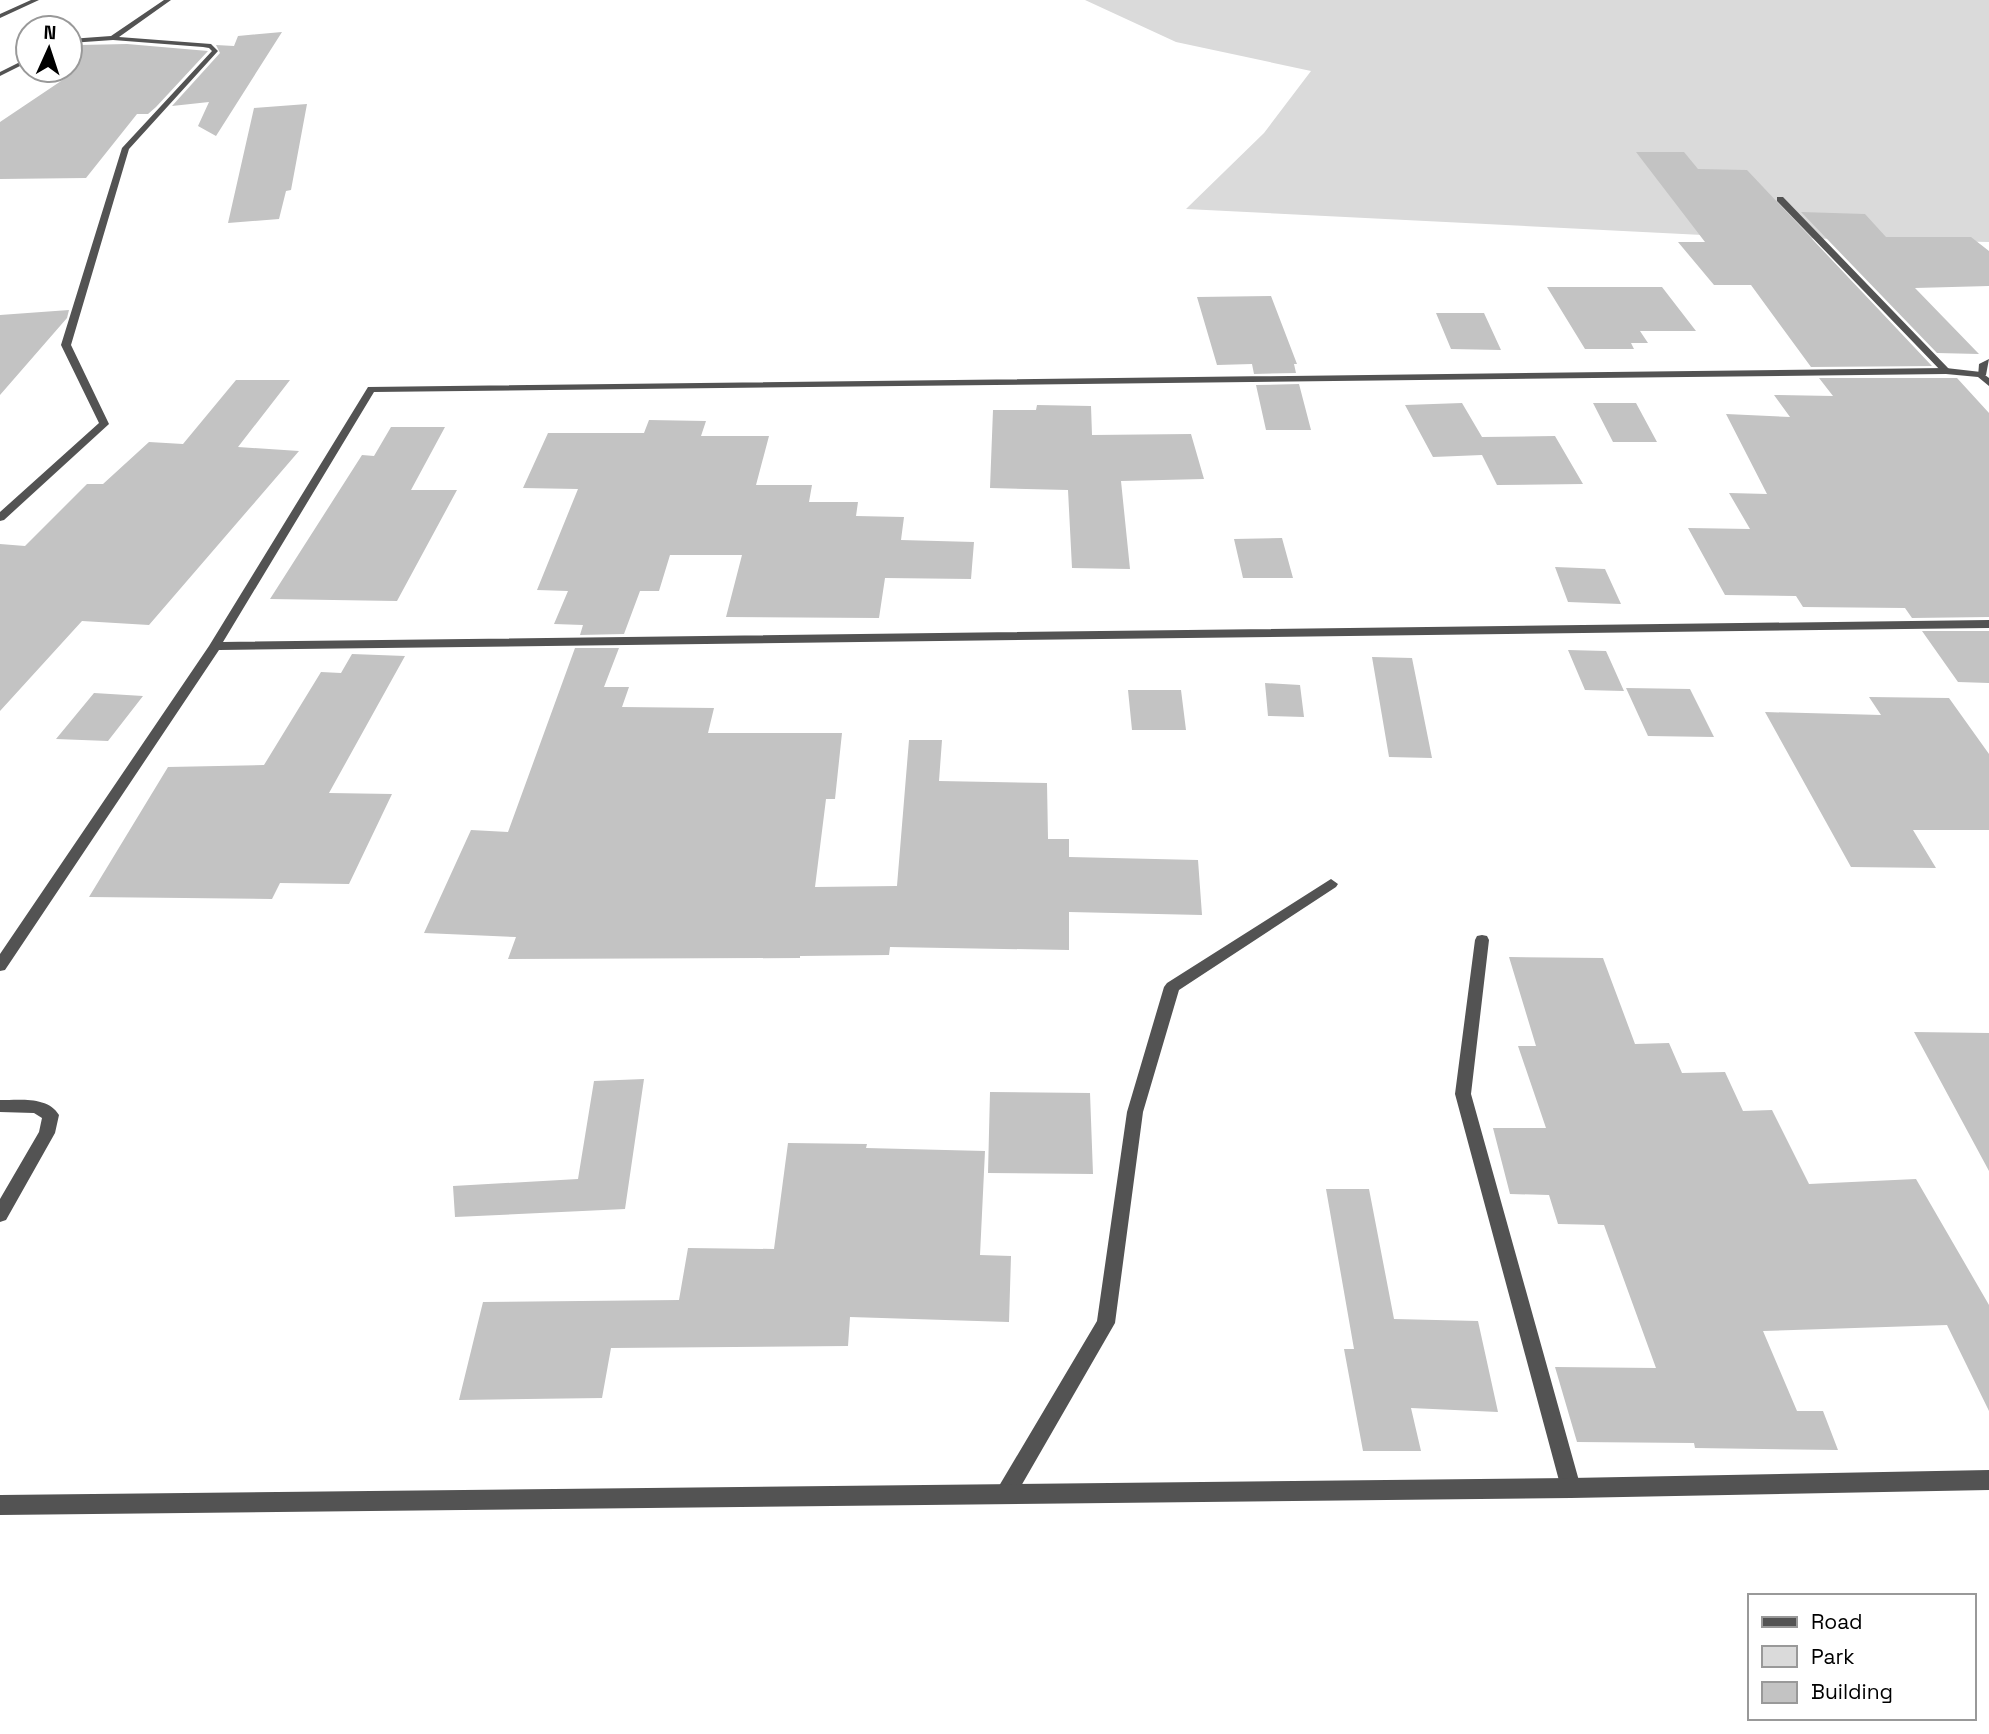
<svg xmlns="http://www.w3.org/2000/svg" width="1989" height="1734" viewBox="0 0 1989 1734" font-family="'Space Grotesk',sans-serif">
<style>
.green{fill:#dadada}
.building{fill:#c3c3c3}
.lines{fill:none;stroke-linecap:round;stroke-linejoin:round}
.service{fill:#535353;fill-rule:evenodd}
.minor{fill:#535353;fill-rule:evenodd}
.tertiary{fill:#535353;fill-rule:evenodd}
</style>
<rect width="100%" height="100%" fill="#fff"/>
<path class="green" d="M1085,0h904v242l-247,-5 -556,-28 78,-76 47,-62 -135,-29z"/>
<path class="building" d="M282,32l-66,104 -18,-10 11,-24 -37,4 48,-53 -4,-8 18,1 4,-10z
M127,44l81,7 -52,56 -8,7h-11l-51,64 -86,1v-57l70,-47v-24l10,-6z
M307,104l-16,86 -5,1 -7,28 -51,4 26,-115z
M1636,152h48l14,17 49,1 185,196 -121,1 -60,-82h-37l-36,-43h27z
M1801,212l64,2 21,23h85l18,14v35l-74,2 64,66 -42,-1z
M1547,287h115l34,44h-56l8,12h-17l3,6h-49z
M1271,296l26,68h-3l2,9 -42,1 -2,-10 -35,1 -20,-68z
M69,310l-2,8 -67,77v-80z
M1436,313h48l17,37 -50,-1z
M1819,378h138l32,35v204l-77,1 -7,-10 -102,-1 -7,-11 -71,-1 -37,-67 62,1 -21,-36 38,1 -41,-80 64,3 -16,-22 59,1z
M236,380h54l-52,67 61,4 -150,174 -67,-4 -82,90v-167l25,2 62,-62h16l46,-42 34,2z
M1299,384l12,46h-45l-10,-45z
M1462,403l20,34 73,-1 28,48 -86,1 -15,-30 -49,2 -28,-52z
M1593,403h43l21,39h-44z
M1037,405l54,1 1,29 99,-1 13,45 -83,2 9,88 -58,-1 -4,-78 -78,-2 3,-78h43z
M649,420l57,1 -5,15h68l-13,49h56l-3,17h49l-2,14 48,1 -3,23 73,2 -3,37 -86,-1 -6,40 -153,-1 16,-62h-72l-11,36h-19l-16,43 -44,1 3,-10 -29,-1 14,-33 -31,-1 41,-101 -55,-1 25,-55h96z
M391,427h54l-34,63h46l-60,111 -127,-2 92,-144 12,1z
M1282,538l11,40h-50l-9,-39z
M1555,567l50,2 16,35 -53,-2z
M1922,631h67v52l-31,-1z
M575,648h44l-15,39h25l-7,20 92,1 -6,25h134l-7,66h-9l-11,88 82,-1 12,-146h33l-3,41 108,2 1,56h21v18l129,3 4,55 -133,-3v38l-179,-3 -1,8 -89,1v2l-292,1 8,-22 -92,-4 47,-103 37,2z
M1568,650l38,1 18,40 -39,-1z
M352,654l53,2 -76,137 63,1 -43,90 -69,-1 -8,16 -183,-2 79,-130 96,-2 57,-93 20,1z
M1372,657l40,1 20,100 -43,-1z
M1265,683l35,2 4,32 -36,-1z
M1626,688l64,1 24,48 -66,-1z
M1128,690h53l5,40h-54z
M94,693l49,3 -35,45 -52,-2z
M1869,697l80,1 40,56v76h-76l23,38 -85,-1 -86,-155 116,3z
M1509,957l94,1 32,86 34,-1 13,30 43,-1 18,39 29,-1 37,74 107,-5 73,126v106l-42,-86 -184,6 34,80h26l15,39 -143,-2 -1,-5 -117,-1 -22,-75 101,1 -52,-143 -46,-1 -9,-29 -39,-1 -17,-66h53l-28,-82h18z
M1914,1032l75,1v138z
M644,1079l-19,130 -170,8 -2,-31 125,-7 16,-98z
M990,1092l100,1 3,81 -105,-1z
M788,1143l79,1 -1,4 119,3 -5,104 31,1 -2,66 -159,-5 -2,29 -237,2 -9,50 -143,2 24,-98 196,-2 9,-52 86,1z
M1326,1189h43l25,130 84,2 20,91 -87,-4 10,43h-58l-19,-102h10z"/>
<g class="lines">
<path class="service" d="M1777,197h6l166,172v4h-6l-166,-172z
M1989,359l-3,16 -8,2 1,-13z
M1331,879l7,5 -2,3 -157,103 -36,122 -28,211 -102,177 -7,3 -7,-3 -3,-7 3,-7 98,-165 30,-209 37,-125 3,-4z
M1482,935l5,1 2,4 -18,154 110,394 -3,7 -7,3 -7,-3 -3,-7 -106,-394 20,-154 2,-4z
M0,1100c19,0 48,-4 59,15l-4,18 -49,87 -6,2v-23l39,-67 3,-14 -8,-5 -34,-1z"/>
<path class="minor" d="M164,0h7l-52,37 92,7 7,7 -89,98 -58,196 38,79 -105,96 -4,1v-9l99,-89 -38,-78 61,-197 90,-97 -3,-3 -6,-1 -90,-7 -43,3v-4l41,-3z
M28,58v4l-28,14v-4z
M1946,368l35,4 8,6v8l-11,-9 -32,-3 -1572,18 -151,250 1766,-22v8l-1770,22 -214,320 -5,1v-17l209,-308 159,-259z"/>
<path class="tertiary" d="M31,0h8l-39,18v-4z
M1989,1470v20l-418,8 -1571,17v-20l1571,-17z"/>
</g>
<rect x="1748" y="1594" width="228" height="126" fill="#ffffff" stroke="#999999" stroke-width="2"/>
<rect x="1762" y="1617" width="35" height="10" fill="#535353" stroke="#999999" stroke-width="2"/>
<text x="1811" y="1629" font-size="21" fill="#000000">Road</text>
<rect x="1762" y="1646" width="35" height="21" fill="#dadada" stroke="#999999" stroke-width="2"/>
<text x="1811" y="1664" font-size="21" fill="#000000">Park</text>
<rect x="1762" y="1682" width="35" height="21" fill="#c3c3c3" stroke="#999999" stroke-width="2"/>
<text x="1811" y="1699" font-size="21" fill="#000000">Building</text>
<g transform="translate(49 49) rotate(3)"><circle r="33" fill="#ffffff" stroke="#999999" stroke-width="2"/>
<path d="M0-5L12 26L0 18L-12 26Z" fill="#000000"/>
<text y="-10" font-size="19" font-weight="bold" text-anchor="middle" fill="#000000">N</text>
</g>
</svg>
